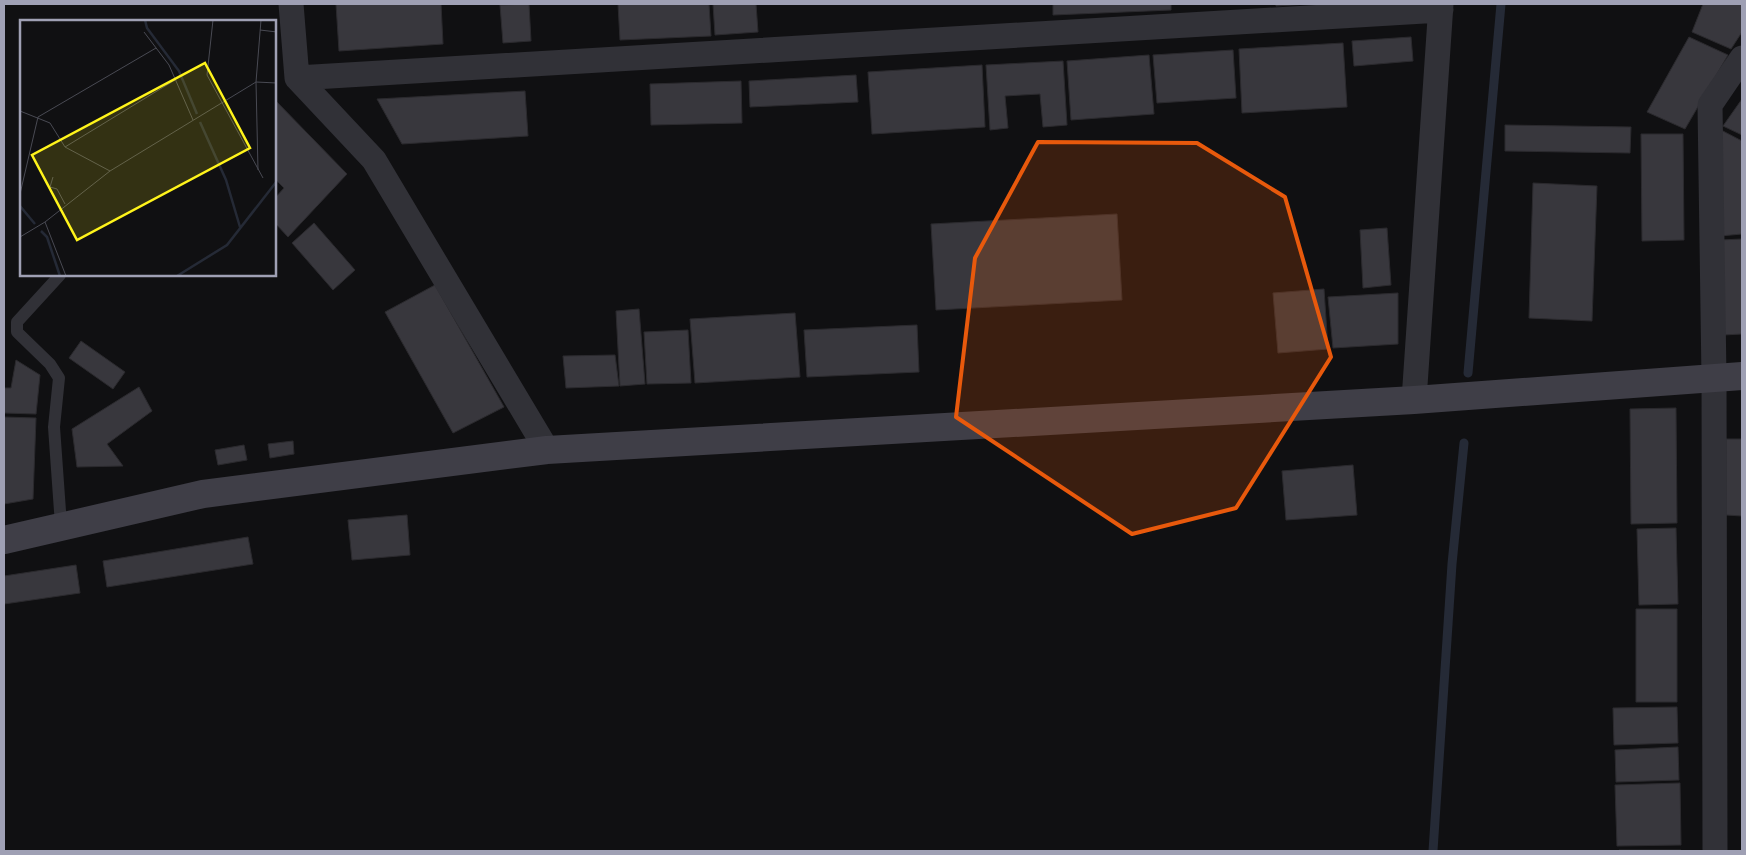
<svg xmlns="http://www.w3.org/2000/svg" width="1746" height="855" viewBox="0 0 1746 855" font-family="Karla,sans-serif">
<style>
.lines{fill:none;stroke-linecap:round;stroke-linejoin:round}
.stream{stroke:#252a36;stroke-width:9}
.building{fill:#38373d;stroke:#2b2a2e}
.lane{stroke:#313137;stroke-width:12}
.street{stroke:#313137;stroke-width:25}
.secondary{stroke:#3f3e47;stroke-width:28}
.marked{fill:#e8590c;fill-opacity:0.2;stroke:#e8590c;stroke-width:4;stroke-linejoin:round}
.inset-river{fill:none;stroke:#252a36;stroke-width:2.5}
.inset-road{fill:none;stroke:#494a53;stroke-width:1}
.view{fill:#fff41b;fill-opacity:0.15;stroke:#fff41b;stroke-width:2.5}
.inset-edge{fill:none;stroke:#9fa0b4;stroke-width:2.5}
</style>
<rect width="100%" height="100%" fill="#101012"/>
<g class="lines">
<path class="stream" d="M1468,373l33,-369
M1433,851l19,-287 12,-121"/>
</g>
<path class="building" d="M336,4h105l2,40 -104,7z
M529,4l2,37 -28,2 -3,-38z
M618,4h91l2,32 -91,4z
M713,4h43l2,28 -43,3z
M1053,4h118v6l-118,5z
M1276,4h32l-32,2z
M1703,4h39v28l-11,17 -39,-17z
M1411,37l2,24 -59,5 -2,-25z
M1689,37l39,18 -43,74 -38,-17z
M1343,43l4,64 -105,6 -3,-64z
M1233,50l3,48 -79,5 -4,-48z
M1149,55l5,59 -83,6 -4,-59z
M1063,61l4,64 -24,2 -3,-33 -35,2 3,32 -18,2 -4,-65z
M982,65l3,62 -113,7 -4,-62z
M856,75l2,27 -108,5 -1,-26z
M741,81l1,42 -91,2 -1,-41z
M525,91l3,45 -126,8 -25,-45z
M1742,99v36l-19,-9z
M275,100l72,74 -59,63 -13,-14v-25l9,-10 -9,-9z
M1505,125l126,2 -1,26 -125,-2z
M1721,130l21,11v93l-22,2z
M1641,134h42l1,106 -42,1z
M1533,183l64,3 -5,135 -63,-3z
M1117,214l5,86 -186,10 -5,-86z
M314,223l41,47 -22,20 -41,-47z
M1387,228l4,57 -28,3 -3,-58z
M1742,239v95l-19,1 -3,-95z
M435,285l69,122 -51,26 -68,-121z
M1324,289l4,60 -50,4 -5,-60z
M1398,293v51l-65,4 -5,-51z
M639,309l6,75 -25,2 -4,-75z
M795,313l5,64 -105,6 -5,-64z
M917,325l2,47 -112,5 -3,-47z
M688,330l3,53 -44,1 -3,-52z
M81,341l44,31 -12,17 -44,-31z
M615,355l4,31 -53,2 -3,-32z
M16,360l24,15 -4,39 -32,-1v-25h7z
M139,387l13,24 -45,33 16,22 -46,1 -5,-38z
M1676,408l1,115 -46,1 -1,-115z
M4,417l32,1 -3,81 -29,5z
M1726,439h16v77l-16,-1z
M293,441l1,13 -24,4 -2,-14z
M244,445l3,15 -29,5 -3,-15z
M1353,465l4,50 -71,5 -4,-49z
M407,515l3,40 -58,5 -4,-40z
M1676,528l2,76 -39,1 -2,-76z
M248,537l5,27 -146,23 -4,-26z
M76,565l4,28 -76,11v-28z
M1636,609h41v93h-41z
M1677,707l1,36 -64,2 -1,-37z
M1678,747l1,33 -63,2 -1,-32z
M1680,783l1,62 -64,1 -2,-61z
M1619,850h62v1h-62z"/>
<g class="lines">
<path class="lane" d="M60,275l-43,47v10l33,32 9,14 -5,49 7,98"/>
<path class="street" d="M291,4l6,74 77,82 173,290
M297,78l1144,-68
M1414,400l27,-396
M1715,851l-1,-473 -4,-273 32,-47"/>
<path class="secondary" d="M4,540l199,-46 344,-44 867,-50 328,-24"/>
</g>
<path class="marked" d="M1038,142l159,1 88,54 46,160 -95,151 -104,26 -176,-117 19,-159z"/>
<g transform="translate(20 20)">
<rect width="256" height="256" fill="#101012"/>
<path class="inset-river" d="M125,0l2,8 32,43 18,43M180,102l26,58 14,47M0,186l15,18M21,211l6,6 13,39M157,256l50,-31 50,-64"/>
<path class="inset-road" d="M193,0l-6,55 56,103M240,10l17,2M124,12l25,33 24,55M0,91l30,12 15,24 45,24M45,127l110,-67M238,150l-2,-88 21,1M33,157l-3,10 7,2 8,15M0,174l18,-77 118,-69M25,202l21,54M0,217l25,-15 65,-51 146,-89 5,-62"/>
<path class="view" d="M185,43l45,85 -173,92 -45,-85z"/>
<rect width="256" height="256" class="inset-edge"/>
</g>
<rect width="1746" height="855" fill="none" stroke="#9fa0b4" stroke-width="10"/>
</svg>
